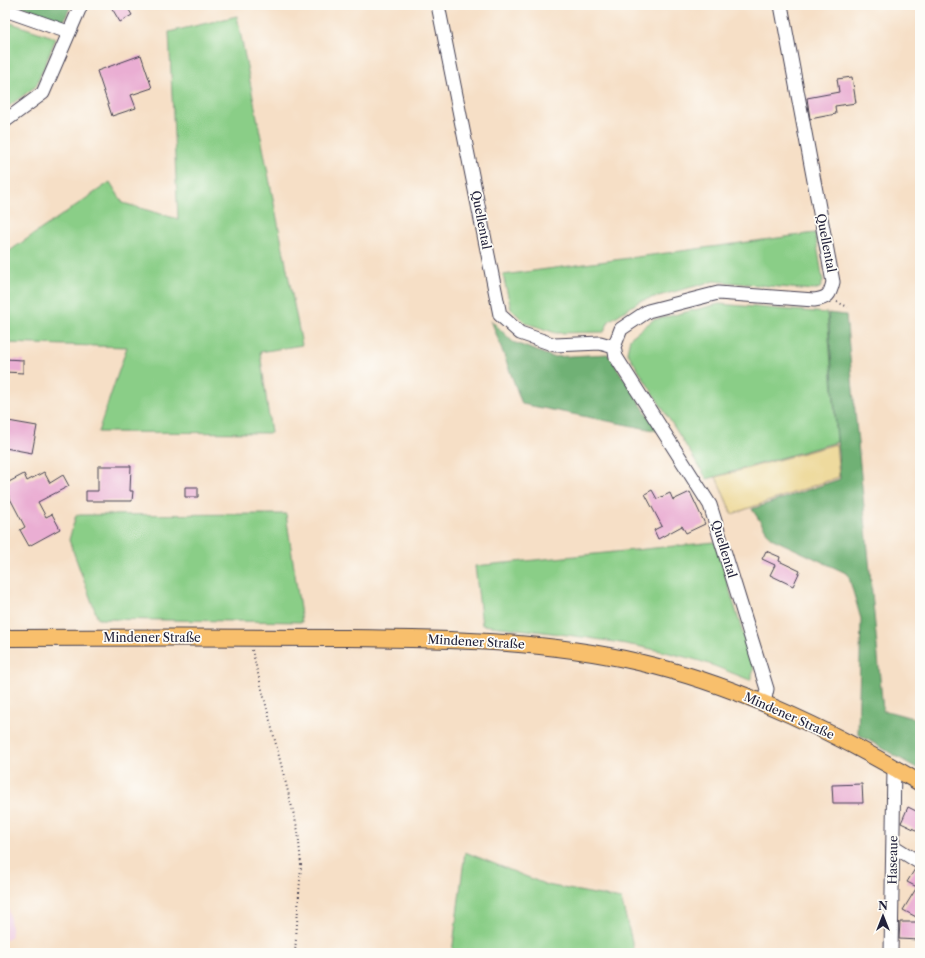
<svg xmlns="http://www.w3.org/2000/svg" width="925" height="958" viewBox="0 0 925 958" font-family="'Libre Caslon Text',serif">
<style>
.built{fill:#f0d0e4}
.green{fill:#8ace87;stroke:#567861}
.forest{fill:#6fb174;stroke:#486a58}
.sand{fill:#eeda9e;stroke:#887e6c}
.building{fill:#eaaed3}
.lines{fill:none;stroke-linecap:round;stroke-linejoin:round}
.minor-casing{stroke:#423e50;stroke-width:15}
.major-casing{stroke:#423e50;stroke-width:18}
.path{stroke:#423e50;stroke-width:2;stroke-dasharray:1 3;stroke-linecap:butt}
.minor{stroke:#fff;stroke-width:13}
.major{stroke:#f8bf6c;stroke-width:16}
.labels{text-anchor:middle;stroke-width:3.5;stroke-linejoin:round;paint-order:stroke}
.street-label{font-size:12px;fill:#22223b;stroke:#fdfcf7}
</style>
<rect width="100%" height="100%" fill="#fdfcf7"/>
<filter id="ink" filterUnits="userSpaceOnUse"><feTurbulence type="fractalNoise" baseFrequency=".025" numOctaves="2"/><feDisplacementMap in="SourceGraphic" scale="8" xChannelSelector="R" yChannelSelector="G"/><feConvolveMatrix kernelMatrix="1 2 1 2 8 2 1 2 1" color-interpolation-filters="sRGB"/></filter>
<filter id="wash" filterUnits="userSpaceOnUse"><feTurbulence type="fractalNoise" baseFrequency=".012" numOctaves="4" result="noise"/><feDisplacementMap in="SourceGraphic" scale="16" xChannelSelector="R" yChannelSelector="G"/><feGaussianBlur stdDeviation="0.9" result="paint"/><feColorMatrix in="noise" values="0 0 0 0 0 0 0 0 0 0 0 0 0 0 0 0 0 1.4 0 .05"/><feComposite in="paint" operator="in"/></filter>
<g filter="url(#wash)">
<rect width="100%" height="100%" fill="#f6dfc6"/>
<path class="built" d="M5,875l7,61 -7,4z"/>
<path class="green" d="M237,16l65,329 -42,7 11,81 -173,-1 29,-85 -122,-4v-89l105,-72 13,21 55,16 -9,-187z
M5,21l51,17 -20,48 -31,23z
M815,233l8,48 -3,7 -7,2 -99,-9 -74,20 -31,20 -5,11 -48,1 -30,-10 -15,-14 -8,-34z
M719,304l108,9 10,129 -130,37 -80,-127 3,-14 23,-18z
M286,514l16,108 -204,-3 -29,-79 7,-25z
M715,542l39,128 -4,10c-19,-7 -38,-16 -57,-21 -69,-19 -140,-26 -211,-34l-7,-59z
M465,852l82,33 74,14 14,54h-183z"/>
<path class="forest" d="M17,5h54l-7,16z
M828,313l18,2 37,395 37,10v50l-62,-36 3,-115 -13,-45 -77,-36 -19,-29 88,-30z
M491,320l22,22 39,15 56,-3 50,77 -136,-27z"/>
<path class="sand" d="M836,444l3,33 -107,37 -16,-37z"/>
<g id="blocks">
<path class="building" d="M110,5h16l6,10 -12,7z
M141,55l11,33 -21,7 5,13 -24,8 -15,-45z
M852,77l4,26 -21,3 1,8 -26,5 -3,-21 32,-6 -2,-13z
M5,359l18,1v13l-18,-1z
M8,421l29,5 -5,27 -27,-5v-12z
M98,466h33l-1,25h3l-1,10h-46v-10h12z
M44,472l6,11 13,-8 6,11 -31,16 8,15 6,-3 8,15 -31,17 -9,-16 5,-3 -20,-38v-5l19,-10 3,7z
M185,487h13v10h-13z
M652,490l5,9 13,-6 3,7 17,-8 15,32 -19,9 -4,-7 -24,13 -4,-9 8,-4 -17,-32z
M766,551l14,6 -1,4 21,10 -7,15 -23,-11 5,-10 -13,-6z
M862,784l1,19h-30l-1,-18z
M908,807l12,6v19l-19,-9z
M915,869l5,2v48l-17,-9 14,-23 -10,-5z
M900,922h19v18l-20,-1z"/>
</g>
</g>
<g filter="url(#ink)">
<use href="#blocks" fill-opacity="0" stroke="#423e50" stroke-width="1"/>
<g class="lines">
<g class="minor-casing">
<path id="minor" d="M438,5l62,310 20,18 35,12 45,-2 14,4
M5,10l63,22
M5,121l38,-28 38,-88
M764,703l3,-14 -57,-184 -94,-148 -2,-10 7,-18 27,-18 70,-18 96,7c14,-2 16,-5 19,-18l-52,-277
M893,846l27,17
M891,953l3,-186"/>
</g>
<g class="major-casing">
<path id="major" d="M5,638c114,0 227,-1 341,0 98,1 196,2 292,24 100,23 195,69 282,121"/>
</g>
<path class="path" d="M837,302l11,5
M252,650l46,181 3,34 -6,88"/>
<use href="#minor" class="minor"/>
<use href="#major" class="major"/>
</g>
</g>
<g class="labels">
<g class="street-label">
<text transform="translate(481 220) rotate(79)" y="4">Quellental</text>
<text transform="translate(826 243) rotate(79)" y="4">Quellental</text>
<text transform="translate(724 549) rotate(73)" y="4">Quellental</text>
<text x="152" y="642">Mindener Straße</text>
<text transform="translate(476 642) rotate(3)" y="4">Mindener Straße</text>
<text transform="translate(789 716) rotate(24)" y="4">Mindener Straße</text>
<text transform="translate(893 860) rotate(-89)" y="4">Haseaue</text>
</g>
</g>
<rect width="925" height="958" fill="none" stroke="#fdfcf7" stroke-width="20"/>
<g transform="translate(883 916)" stroke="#fdfcf7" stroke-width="3" paint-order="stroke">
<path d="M0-3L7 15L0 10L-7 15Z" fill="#22223b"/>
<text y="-6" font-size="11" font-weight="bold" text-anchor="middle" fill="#22223b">N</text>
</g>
</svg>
